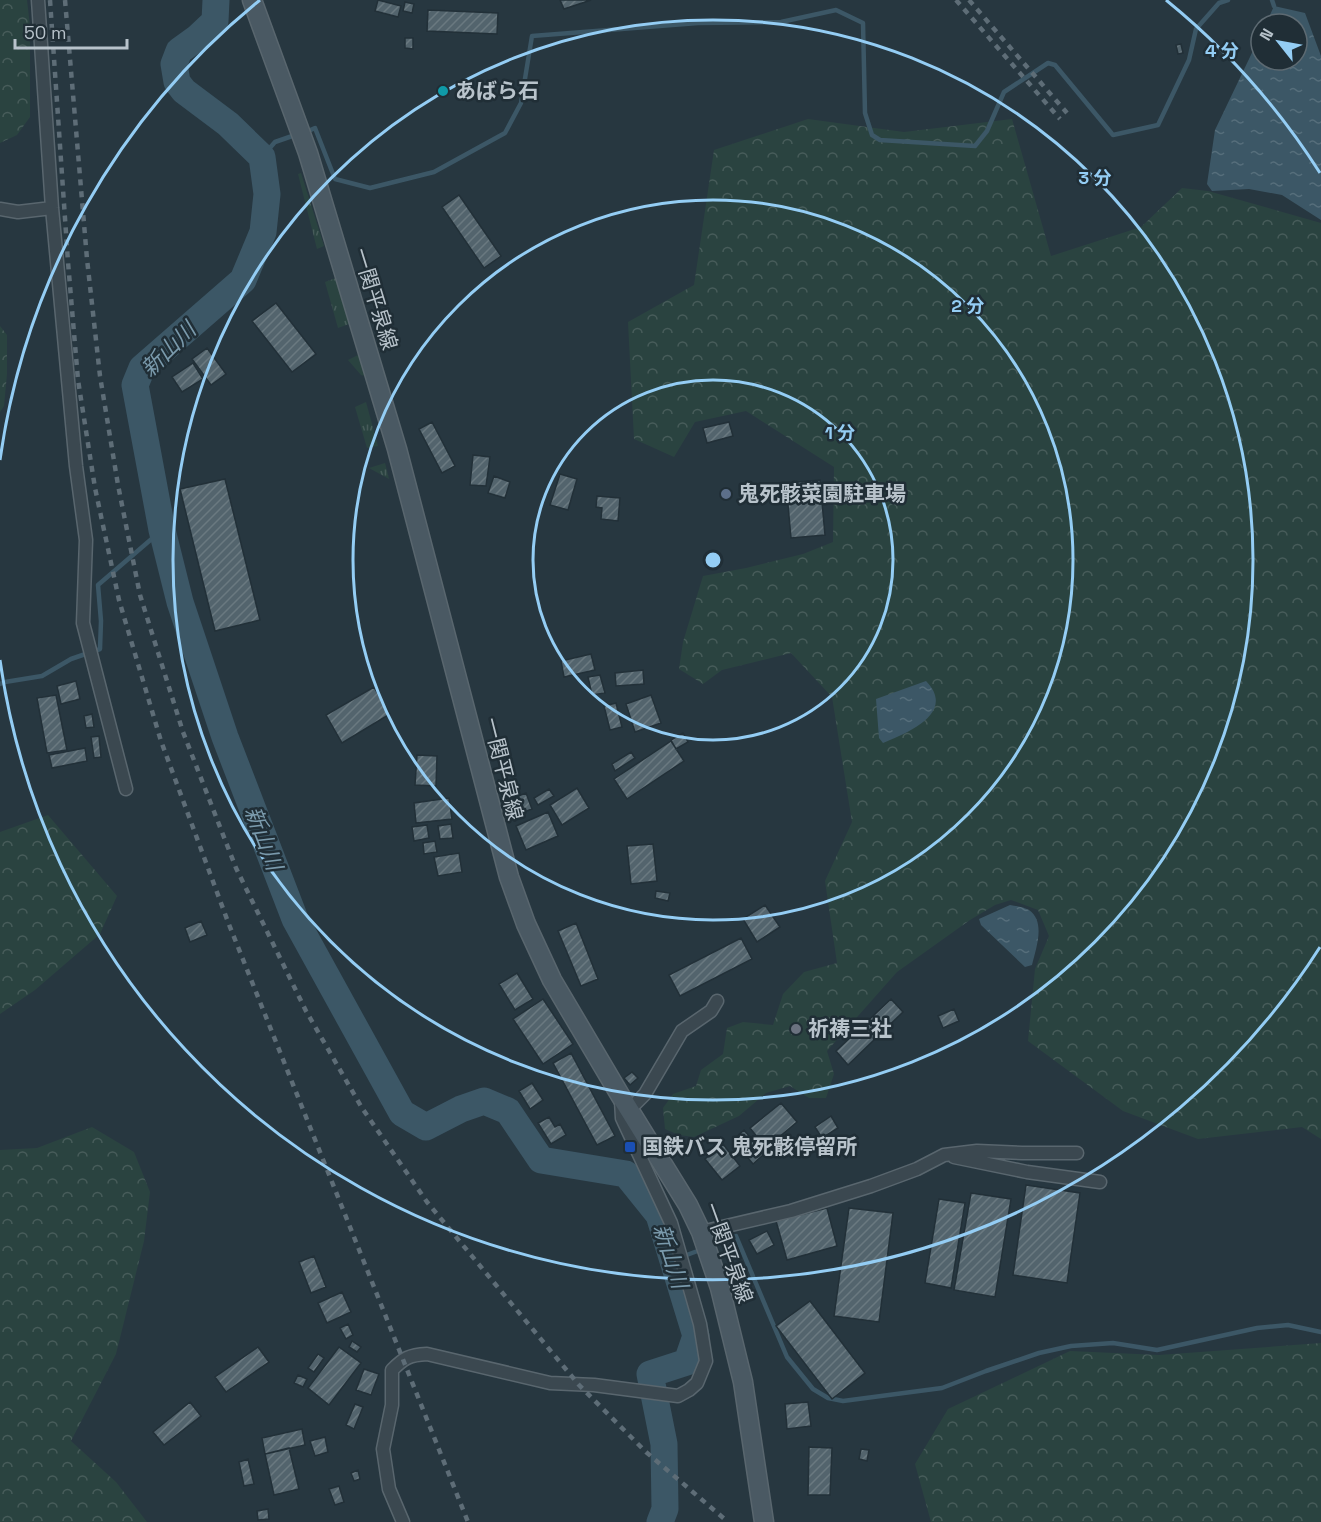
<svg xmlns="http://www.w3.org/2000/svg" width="1321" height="1522" viewBox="0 0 1321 1522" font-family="'Space Grotesk','Noto Sans JP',sans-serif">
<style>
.grass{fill:url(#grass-tufts)}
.forest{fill:url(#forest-crowns)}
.water{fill:url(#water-ripples)}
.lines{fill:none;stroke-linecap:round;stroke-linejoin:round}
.stream{stroke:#3c5766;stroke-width:4.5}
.river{stroke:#3c5766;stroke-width:27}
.building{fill:url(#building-hatch);stroke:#223038;stroke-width:1.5}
.street-casing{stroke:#59666e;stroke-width:15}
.secondary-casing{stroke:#59666e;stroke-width:21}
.street{stroke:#3b4850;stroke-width:12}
.secondary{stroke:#4a5963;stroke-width:18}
.rail{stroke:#5e6d77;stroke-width:4.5;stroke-dasharray:6 6;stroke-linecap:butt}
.ring{fill:none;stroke:#94cdf4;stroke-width:3}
.culture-dot{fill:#0f9aa8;stroke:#202e36;stroke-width:2}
.service-dot{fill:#5c6f8a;stroke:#202e36;stroke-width:2}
.worship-dot{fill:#6b7280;stroke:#202e36;stroke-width:2}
.transit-dot{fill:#1a4fb4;stroke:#202e36;stroke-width:2}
.labels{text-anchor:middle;stroke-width:5;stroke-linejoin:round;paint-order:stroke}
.poi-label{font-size:21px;font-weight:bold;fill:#b8c3cb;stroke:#202e36;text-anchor:start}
.street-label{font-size:21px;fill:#b8c3cb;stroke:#202e36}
.water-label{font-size:22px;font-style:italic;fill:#7a9aac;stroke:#202e36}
.centre{fill:#94cdf4;stroke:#202e36;stroke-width:3}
.ring-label{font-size:18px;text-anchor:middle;font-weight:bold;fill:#94cdf4;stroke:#202e36;stroke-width:5;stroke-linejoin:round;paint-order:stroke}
</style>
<defs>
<pattern id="grass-tufts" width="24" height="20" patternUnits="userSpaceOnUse" patternTransform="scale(1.5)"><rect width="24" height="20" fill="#2a4340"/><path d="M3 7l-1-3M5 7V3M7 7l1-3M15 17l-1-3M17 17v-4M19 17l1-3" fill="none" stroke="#475c5a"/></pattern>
<pattern id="forest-crowns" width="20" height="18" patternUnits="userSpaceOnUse" patternTransform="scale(1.5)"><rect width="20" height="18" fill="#2a4340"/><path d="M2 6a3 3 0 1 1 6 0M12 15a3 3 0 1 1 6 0" fill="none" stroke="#475c5a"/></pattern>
<pattern id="water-ripples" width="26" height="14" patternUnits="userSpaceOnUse" patternTransform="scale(1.5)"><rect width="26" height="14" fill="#3c5766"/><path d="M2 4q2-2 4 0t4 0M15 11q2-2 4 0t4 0" fill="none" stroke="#566e7b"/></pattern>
<pattern id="building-hatch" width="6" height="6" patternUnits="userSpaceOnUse" patternTransform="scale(1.5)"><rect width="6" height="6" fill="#53646d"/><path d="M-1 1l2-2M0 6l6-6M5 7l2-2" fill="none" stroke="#6a7980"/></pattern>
</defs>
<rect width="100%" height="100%" fill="#273740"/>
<path class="grass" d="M301,173l23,73 -7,3 -19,-75z
M336,278l13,46 -11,4 -13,-46z
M360,354l8,23 -7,-2 -13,-15z
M366,402l12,44 -11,2 -12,-41z
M385,463l4,16 -20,-11z"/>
<path class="forest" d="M0,0h27l3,26v91l-13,18 -17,8z
M808,119l96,13 108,-13 39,137 90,-29 41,-39 26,3 113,32v916l-19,-12 -104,12 -75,-28 -95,-70 7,-72 14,-33 -11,-26 -27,-10 -16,5 -25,15 -73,52 -70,79 7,23 -8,24h-17l-19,-12 -24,7 -27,23 -45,21 -15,-2 -14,-6 -2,-21 10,-14 23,-8 5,-16 22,-16 4,-26 16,-6 30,3 10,-31 21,-22 33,-9 -12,-82 27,-59 -20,-125 -41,-44 -69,17 -19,14 -24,-15 4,-27 20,-66 43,-8 57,-14 30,-12 1,-75 -88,-56 -51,11 -21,35 -40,-18 -6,-117 66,-37 20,-135z
M0,326l7,9v39l-3,32 -4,6z
M48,815l69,81 -17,38 -65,56 -35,24v-182z
M92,1127l42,25 16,40 -6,49 -28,113 -45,87 45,41 31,40h-147v-372l37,-2z
M1321,1343v179h-390l-16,-58 33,-55 122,-58 89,4z"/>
<path class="water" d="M1274,6l31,7 16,43v164l-39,-25 -33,-6 -37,2 -5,-7 8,-54 46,-96v26h36v-36h-31z
M926,681c31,32 -19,52 -43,62l-4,-5 -3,-39z
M1010,905c6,1 14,2 19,5 17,12 7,38 3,55l-7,2 -44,-42 -2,-6z"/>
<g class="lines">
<path class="stream" d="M1272,0l2,6
M306,132l9,-4 20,51 35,9 64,-16 71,-39 16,-30 11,-67 166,-13 83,-1 55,-12 27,13 2,90 7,22 8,5 95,6 12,-15 17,-39 44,-29 7,2 58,70 45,-10 31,-65 7,-31 23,-26 9,-3
M262,157l13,-15 23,-8
M0,684l5,-2 37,-6 29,-17 29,-10 1,-28 -3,-36 64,-55
M711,1246l25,-10 51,121 26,32 15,9 15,3 99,-13 44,-17 53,-18 32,-7 42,-3 44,7 100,-22 31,-3 33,7
M673,1260l30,-11"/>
<path class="river" d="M216,0l-1,21 -18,17 -18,13 -5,13 3,18 7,9 44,33 34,33 5,37 -4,38 -20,48 -101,88 -7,17 27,145 18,72 45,135 70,182 107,194 24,14 35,-18 23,-8 24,10 33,49 85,14 33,41 37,121 -9,26 -37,12 14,70 1,65 -5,13"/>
</g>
<path class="building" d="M378,0l23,6 -3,11 -23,-6z
M560,0h31l-27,9z
M405,2l9,2 -2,9 -9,-2z
M428,10l70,3 -1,21 -70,-3z
M405,38h8v11l-8,-1z
M1181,44l2,9 -5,1 -2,-9z
M459,195l42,61 -17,12 -42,-61z
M276,303l40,51 -24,18 -40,-51z
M207,348l19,26 -15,11 -19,-26z
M193,363l10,16 -21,13 -10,-15z
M432,422l23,44 -13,7 -23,-44z
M729,422l4,14 -26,7 -4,-15z
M473,455l17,2 -4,29 -16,-1z
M560,474l17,5 -9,31 -18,-5z
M494,476l16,6 -5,16 -17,-5z
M225,479l35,141 -45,11 -35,-142z
M820,480l5,55 -34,3 -5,-55z
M597,496l23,2 -2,23 -17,-2 1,-11 -6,-1z
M591,654l4,16 -31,7 -3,-16z
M643,670l1,14 -28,2 -1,-13z
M600,675l5,18 -13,2 -4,-18z
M76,681l4,18 -19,5 -4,-18z
M374,687l16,27 -48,29 -16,-28z
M56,695l11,55 -20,3 -10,-55z
M651,695l10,28 -26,9 -9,-28z
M616,703l6,24 -12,3 -6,-24z
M92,714l2,13 -8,1 -2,-12z
M683,733l5,9 -12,7 -5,-9z
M99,736l2,21 -7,1 -3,-21z
M671,741l13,20 -57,38 -13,-20z
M85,748l2,13 -35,7 -3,-13z
M631,752l4,6 -20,13 -3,-7z
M417,755l20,1 -1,30 -21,-1z
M577,788l12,20 -27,17 -12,-20z
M549,789l5,7 -16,9 -4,-7z
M526,793l6,16 -21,8 -6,-16z
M449,798l3,21 -36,4 -2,-20z
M548,812l10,24 -32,14 -10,-24z
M451,824l2,14 -13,1 -2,-13z
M427,825l2,13 -15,3 -2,-14z
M435,841l2,11 -13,2 -1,-11z
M653,844l4,37 -26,3 -4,-38z
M459,853l3,19 -24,4 -4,-19z
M656,891l14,2 -2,8 -13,-3z
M765,905l15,22 -23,15 -14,-23z
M201,921l6,14 -17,7 -5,-14z
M576,923l22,56 -17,7 -23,-55z
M741,938l11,21 -72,37 -11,-21z
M517,973l16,26 -18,11 -16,-26z
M543,999l30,45 -30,20 -30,-45z
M891,999l12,13 -55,53 -12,-14z
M954,1009l5,12 -16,7 -5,-12z
M571,1053l44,83 -18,9 -44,-82z
M632,1072l6,6 -8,7 -6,-7z
M532,1083l11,17 -13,9 -11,-18z
M781,1103l16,19 -31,26 -16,-20z
M831,1116l7,12 -16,10 -7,-11z
M549,1117l6,10 5,-3 6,11 -15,9 -13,-21z
M744,1130l20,24 -11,10 -20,-24z
M723,1144l17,22 -18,14 -17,-21z
M1026,1185l54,8 -13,90 -54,-8z
M971,1193l40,6 -16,98 -41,-7z
M939,1199l26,4 -14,85 -26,-5z
M827,1208l10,38 -50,14 -11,-39z
M849,1208l44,5 -14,109 -45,-6z
M767,1231l7,14 -17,9 -8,-14z
M314,1256l12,31 -15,6 -12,-31z
M342,1292l9,20 -24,11 -9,-20z
M810,1301l55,72 -33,26 -56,-73z
M348,1324l5,11 -7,4 -6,-11z
M352,1341l9,6 -4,5 -8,-5z
M258,1347l11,15 -43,30 -11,-15z
M339,1347l22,16 -32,42 -21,-17z
M318,1354l6,4 -10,14 -6,-4z
M364,1369l15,5 -8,21 -15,-5z
M298,1375l9,4 -4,8 -9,-4z
M190,1402l11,14 -37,29 -11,-13z
M808,1402l3,24 -24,3 -2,-25z
M355,1404l8,3 -9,22 -8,-4z
M302,1429l3,16 -40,9 -3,-16z
M325,1437l3,15 -13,4 -5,-15z
M809,1447l23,1 -2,47h-22z
M289,1448l10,41 -25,6 -9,-41z
M861,1449l8,1 -2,11 -8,-2z
M248,1459l6,25 -10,2 -5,-24z
M358,1470l2,9 -6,2 -3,-8z
M339,1486l5,16 -9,3 -6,-16z
M268,1509l1,10 -11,1 -1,-9z"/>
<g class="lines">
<g class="street-casing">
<path id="street" d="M38,0l14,208 24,258 10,74 -3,83 43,166
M0,209l18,3 34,-4
M630,1109l15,-15 37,-63 29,-20 6,-10
M954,1157l73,15 73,10
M701,1232l90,-21 80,-25 46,-17 27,-14 33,-4 45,2h55
M403,1522l-14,-33 -6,-40 9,-44v-35c12,-12 17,-15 35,-16l123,29 44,2 84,11 11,-6 8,-7 9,-22 -6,-37 -29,-101 -49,-105 -1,-18"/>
</g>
<g class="secondary-casing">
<path id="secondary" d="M252,0l56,153 89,296 112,428 17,47 26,56 68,115 68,110 13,27 19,56 23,94 21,140"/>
</g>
<use href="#street" class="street"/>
<use href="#secondary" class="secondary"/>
<path class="rail" d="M50,0l18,262 10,118 17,108 24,112 42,141 67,181 240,600
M65,0l22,259 13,117 18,109 22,110 43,137 53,136 70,143 56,97 65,94 152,183 67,67 82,70
M956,0l104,119
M969,0l98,113"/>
</g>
<g class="ring">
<circle cx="713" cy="560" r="180"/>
<circle cx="713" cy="560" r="360"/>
<circle cx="713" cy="560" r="540"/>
<path d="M1320 947A720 720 0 0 1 0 660M0 460A720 720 0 0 1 260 0M1166 0A720 720 0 0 1 1320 173"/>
</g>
<circle class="culture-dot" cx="443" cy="91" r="6"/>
<circle class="service-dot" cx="726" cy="494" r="6"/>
<circle class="worship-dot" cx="796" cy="1029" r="6"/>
<rect class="transit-dot" x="624" y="1141" width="12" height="12" rx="3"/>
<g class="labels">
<g class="poi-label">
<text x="455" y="98">あばら石</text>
<text x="738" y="501">鬼死骸菜園駐車場</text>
<text x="808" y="1036">祈祷三社</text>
<text x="642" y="1154">国鉄バス 鬼死骸停留所</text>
</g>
<g class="street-label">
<text transform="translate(375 299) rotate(73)" y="7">一関平泉線</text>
<text transform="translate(503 769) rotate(76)" y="7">一関平泉線</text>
<text transform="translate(728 1253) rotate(70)" y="7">一関平泉線</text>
</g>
<g class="water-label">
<text transform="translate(168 349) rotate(-45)" y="8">新山川</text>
<text transform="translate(264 838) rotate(69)" y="8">新山川</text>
<text transform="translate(671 1256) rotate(72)" y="8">新山川</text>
</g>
</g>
<circle cx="713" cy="560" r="9" class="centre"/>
<g class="ring-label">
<text x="1222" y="57">4 分</text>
<text x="1095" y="184">3 分</text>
<text x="968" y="312">2 分</text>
<text x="840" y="439">1 分</text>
</g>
<g transform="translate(1279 42) rotate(301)"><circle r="28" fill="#202e36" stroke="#5d6a72" stroke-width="1.5"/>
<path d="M0-4.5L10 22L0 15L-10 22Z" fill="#94cdf4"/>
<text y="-9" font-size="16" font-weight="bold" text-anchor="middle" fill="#b8c3cb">N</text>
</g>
<path d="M15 39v9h112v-9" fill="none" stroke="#b8c3cb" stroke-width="3"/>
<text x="24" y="39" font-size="18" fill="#b8c3cb" stroke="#202e36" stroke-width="4.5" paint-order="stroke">50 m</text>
</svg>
